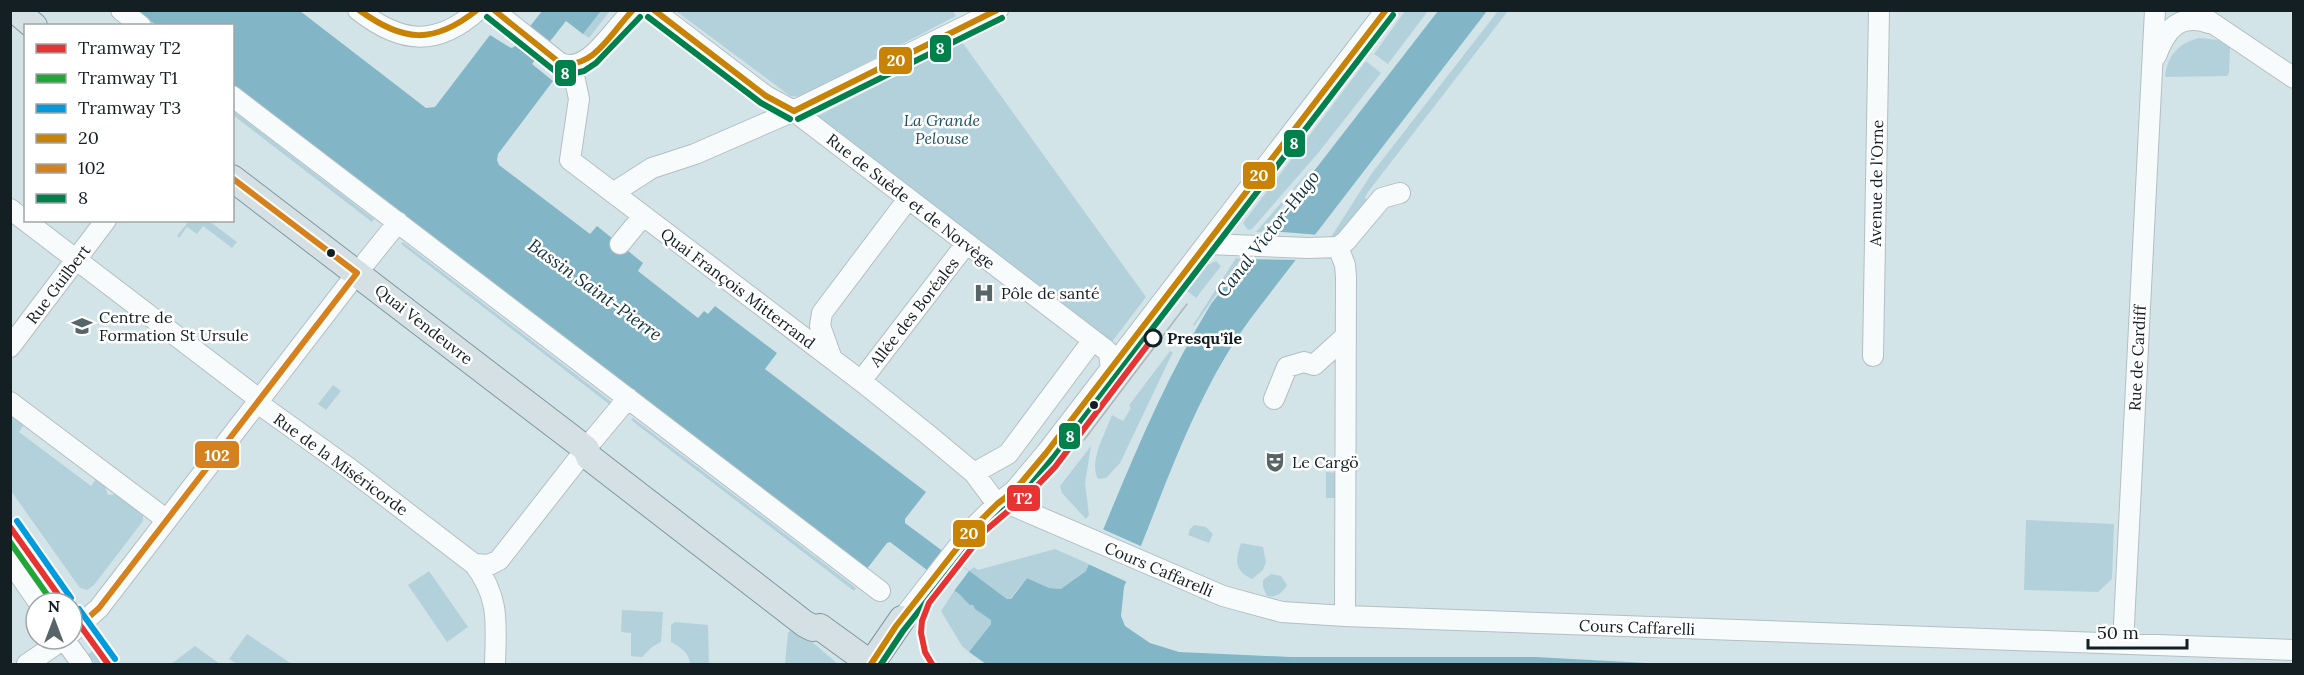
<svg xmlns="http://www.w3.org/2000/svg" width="2304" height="675" viewBox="0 0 2304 675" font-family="Lora,serif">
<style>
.green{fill:#b3d1db}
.water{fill:#82b6c7}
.pier{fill:#d3e4e9}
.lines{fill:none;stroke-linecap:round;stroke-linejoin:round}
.minor-casing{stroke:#b2bfc4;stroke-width:22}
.major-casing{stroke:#7f989f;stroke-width:28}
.minor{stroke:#f8fbfc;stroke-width:20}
.major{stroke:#d4e0e3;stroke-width:26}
.tram{stroke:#b1b5b7;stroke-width:1.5}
.bus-1-casing{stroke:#fff;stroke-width:10}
.bus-2-casing{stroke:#fff;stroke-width:10}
.bus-3-casing{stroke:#fff;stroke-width:10}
.bus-1{stroke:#c88307;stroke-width:6}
.bus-2{stroke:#d5821e;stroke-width:6}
.bus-3{stroke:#00804b;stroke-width:6}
.tram-1-casing{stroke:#fff;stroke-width:10}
.tram-2-casing{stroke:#fff;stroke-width:10}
.tram-3-casing{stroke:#fff;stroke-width:10}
.tram-1{stroke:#e73331;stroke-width:6}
.tram-2{stroke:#23a638;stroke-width:6}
.tram-3{stroke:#009adf;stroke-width:6}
.bus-dot{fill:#141f23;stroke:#fff;stroke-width:2}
.stop-dot{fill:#fff;stroke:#141f23;stroke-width:3}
.labels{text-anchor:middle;stroke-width:5;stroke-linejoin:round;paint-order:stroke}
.park-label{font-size:16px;font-style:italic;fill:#185061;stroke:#fff}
.street-label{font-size:16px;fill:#141f23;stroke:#fff}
.poi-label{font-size:16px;fill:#141f23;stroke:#fff;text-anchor:start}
.stop-label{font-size:16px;font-weight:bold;fill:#141f23;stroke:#fff;text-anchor:start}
.water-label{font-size:18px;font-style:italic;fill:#0f303a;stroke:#fff}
.line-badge{stroke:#fff;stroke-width:2}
.badge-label{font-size:16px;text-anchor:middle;font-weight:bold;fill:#fff}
</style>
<rect width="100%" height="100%" fill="#d3e4e9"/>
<path class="green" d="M601,11h9l-21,27 -6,-4z
M953,11l3,5 -156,81 -10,-1 -114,-85z
M1405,11h23l-40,53 -14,-10z
M1498,11h10l-140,181 -3,6 4,3 -29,34 -9,2 41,-64z
M2200,38l18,2 12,7 -1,26 -2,3 -62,1c2,-21 14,-35 35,-39z
M962,42l184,255 -35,46 -295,-226z
M1366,61l15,12 -62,79 -67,77 -4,1 -5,-7z
M232,110l142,109 -2,3 -139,-107z
M1313,166l-51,66h-6z
M189,221h20l28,21 -5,6 -29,-22 -6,8 -10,-7 -8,11 -2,-2z
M403,242l210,161 -4,1 -208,-160z
M1236,258l5,1 -47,67 -1,-1z
M1216,261l5,5 -25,32 -10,-8 19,-24z
M1170,351l3,1 -53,111 -14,15 -8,1c-10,-17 8,-47 14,-64l11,6 8,-13 -2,-2 1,-2z
M333,385l8,6 -15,19 -8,-6z
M10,418h6l9,5 -6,9 72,54 6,-8 7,5 4,12 9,-1 26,21v6l-49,64 -7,5 -7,-2 -69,-97z
M633,418l223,170 -2,3 -223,-171z
M1091,446l-6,37 4,32 -3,4 -24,-26 -2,-7z
M1326,472l14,1v25h-14z
M11,519l18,28 -10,7 -8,-13z
M2026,520l88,4 -2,55 -14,13 -74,-2z
M1194,525l12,2 7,7 -4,9 -21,-8 2,-6z
M1241,543l22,4 3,15 -3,8 -11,9c-18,-9 -17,-18 -11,-36z
M1055,549l34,15 -3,7 -24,18 -13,-1 -22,-10 -17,21h-3l-38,-28 5,-4 4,3z
M37,553l34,44 -9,6h-15l-28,-39z
M429,571l39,56 -21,15 -39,-57z
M1271,574l10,2 6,9c-5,8 -10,13 -20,11l-4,-9v-7z
M954,591l38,29 -1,4 -22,28 -7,-6 -21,-35z
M622,610l41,2 -2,30 -9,5 -10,10 -11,-1v-23l-10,-1z
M675,622l33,3 1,39h-19c-1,-12 -9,-16 -19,-22v-17z
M793,627l4,2 41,35h-53l3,-31z
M247,634l45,30h-55l-8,-5z
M102,645l13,19h-20l-7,-10z
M195,646l25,18h-49z"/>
<path class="water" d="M137,11h163l126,97 9,-1 55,-72 21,13 3,-1 28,-36h59l-18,23 -17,-13 -34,43 21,17 -55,73 -1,6 2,5 91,69 7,-8 46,37 -5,8 60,47 6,-7 4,3 7,-8 62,47 -12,16 161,123 -21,27v4l102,76h4l16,-21 22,10 12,1 25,-18c38,-91 73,-182 125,-267l227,-293h49l-236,307c-59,80 -88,178 -127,269l-3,29 4,10 25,17 29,9 112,5h244l130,7h-679l-17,-12 22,-28v-4l-16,-11 -2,-4h-3l-10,-10 -70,-53 -3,1 -21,27 -633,-485 -1,-59 -76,-1z"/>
<path class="pier" d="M1262,232h20l38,3 -19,25 -60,-1z
M1100,528l43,19 -16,35 -41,-19z
M942,551l27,20 -15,20 -26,-21z"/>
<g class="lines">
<g class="minor-casing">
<path id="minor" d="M121,10l20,16
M358,10c42,33 78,38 120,0
M493,10l67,53c29,13 54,-37 74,-53
M653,10l113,86 28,15 312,239 3,3 2,17
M2193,10l101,68
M2156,56c10,-27 23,-43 53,-33
M572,66l7,33 -9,61 291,221 65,52 48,40 23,31
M232,96l648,495
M613,193l39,-25 43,-14 92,-40 211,-104
M10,209l241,184 15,16 84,60 124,95c26,33 22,60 21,100
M620,244l23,-28
M1207,244l101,4 30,-1 8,-6 36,-43 18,-5
M1338,247l7,18 1,12 -1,339
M366,262l32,-40
M10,347l96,-127
M1873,356l6,-346
M832,359l-12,-33 2,-13 86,-114
M861,381l105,-137
M1274,399l13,-32 17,-5 10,3 32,-29
M10,402l157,118
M593,440l35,-42
M974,473l34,-19 85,-114
M1002,501l221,95 59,16 63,4 949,34
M10,561l29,42
M474,564l15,1 10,-5 87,-111
M902,619l70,-90 25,-25 17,-13 32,-38 340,-443
M72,632l27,-24 258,-335
M64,639l18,25
M2123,644l32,-634
M27,664l37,-25"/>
</g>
<g class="major-casing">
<path id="major" d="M15,10l19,16
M232,178l354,271 3,8 216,167 8,4 7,-1
M820,627l51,37
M871,664l31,-45"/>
</g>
<use href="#minor" class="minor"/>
<use href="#major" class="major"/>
<path class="tram" d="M1084,440l103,-136"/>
<g class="bus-1-casing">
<path id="bus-1" d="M359,10c44,32 74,35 118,0
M494,10l66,53c34,7 52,-32 73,-53
M654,10l112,86 28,15
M794,111l203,-101
M871,664l25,-38 76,-97 25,-25 17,-13 32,-38 340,-443"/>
</g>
<g class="bus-2-casing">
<path id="bus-2" d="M232,178l125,95
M72,632l27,-24 258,-335"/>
</g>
<g class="bus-3-casing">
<path id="bus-3" d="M487,17l68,54 16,3 13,-3 12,-8 44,-46
M648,17l113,86 29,16
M798,119l204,-101
M881,664l22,-33 76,-96 24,-24 17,-13 33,-40 340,-443"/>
</g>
<use href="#bus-1" class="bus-1"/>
<use href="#bus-2" class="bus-2"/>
<use href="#bus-3" class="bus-3"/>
<g class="tram-1-casing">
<path id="tram-1" d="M10,527l54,76
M72,614l36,50
M932,664l-7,-12 -4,-19 1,-12 7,-18 57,-73 48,-41 21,-22 98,-129"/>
</g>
<g class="tram-2-casing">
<path id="tram-2" d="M10,542l43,61"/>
</g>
<g class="tram-3-casing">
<path id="tram-3" d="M17,521l54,77
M79,609l36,50"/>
</g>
<use href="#tram-1" class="tram-1"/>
<use href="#tram-2" class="tram-2"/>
<use href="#tram-3" class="tram-3"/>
</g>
<defs>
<g id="hospital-bare" transform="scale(1.62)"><path d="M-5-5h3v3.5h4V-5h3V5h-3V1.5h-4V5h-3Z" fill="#576468" stroke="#fff" stroke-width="2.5" paint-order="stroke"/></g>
<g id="university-bare" transform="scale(1.62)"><path d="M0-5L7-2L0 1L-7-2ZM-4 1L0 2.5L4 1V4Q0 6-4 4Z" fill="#576468" stroke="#fff" stroke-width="2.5" paint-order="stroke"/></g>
<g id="theatre-bare" transform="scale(1.62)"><path d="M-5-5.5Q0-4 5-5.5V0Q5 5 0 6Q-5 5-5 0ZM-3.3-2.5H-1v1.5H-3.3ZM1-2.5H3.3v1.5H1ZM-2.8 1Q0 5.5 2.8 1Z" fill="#576468" stroke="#fff" stroke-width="2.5" paint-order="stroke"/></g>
</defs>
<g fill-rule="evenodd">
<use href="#hospital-bare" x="984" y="293"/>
<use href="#university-bare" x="82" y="326"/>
<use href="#theatre-bare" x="1275" y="462"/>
</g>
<g class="bus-dot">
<circle cx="331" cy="253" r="5"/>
<circle cx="1094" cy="405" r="5"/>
</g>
<circle class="stop-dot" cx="1153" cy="338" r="8"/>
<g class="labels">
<g class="park-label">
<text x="942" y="126">La Grande<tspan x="942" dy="18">Pelouse</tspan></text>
</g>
<g class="street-label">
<text transform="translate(1876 183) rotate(-89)" y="6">Avenue de l'Orne</text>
<text transform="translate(911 201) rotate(38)" y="6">Rue de Suède et de Norvège</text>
<text transform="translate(58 284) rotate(-53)" y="6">Rue Guilbert</text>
<text transform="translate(738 288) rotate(37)" y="6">Quai François Mitterrand</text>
<text transform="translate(914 312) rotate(-52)" y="6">Allée des Boréales</text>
<text transform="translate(424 324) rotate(38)" y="6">Quai Vendeuvre</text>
<text transform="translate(2137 358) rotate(-87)" y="6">Rue de Cardiff</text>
<text transform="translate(341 464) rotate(36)" y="6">Rue de la Miséricorde</text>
<text transform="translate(1159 569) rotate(23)" y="6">Cours Caffarelli</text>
<text transform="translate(1637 627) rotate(2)" y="6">Cours Caffarelli</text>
</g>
<g class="poi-label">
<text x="1001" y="299">Pôle de santé</text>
<text x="99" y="323">Centre de<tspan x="99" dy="18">Formation St Ursule</tspan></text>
<text x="1292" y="468">Le Cargö</text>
</g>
<g class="stop-label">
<text x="1167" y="344">Presqu'île</text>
</g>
<g class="water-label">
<text transform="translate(1268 234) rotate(-52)" y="6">Canal Victor-Hugo</text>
<text transform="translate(595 290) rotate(36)" y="6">Bassin Saint-Pierre</text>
</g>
</g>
<g class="line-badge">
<rect x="929" y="34" width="23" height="29" rx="6" fill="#00804b"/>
<rect x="878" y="46" width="35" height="29" rx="6" fill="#c88307"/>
<rect x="554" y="59" width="23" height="28" rx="6" fill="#00804b"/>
<rect x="1283" y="129" width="23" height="29" rx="6" fill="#00804b"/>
<rect x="1242" y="161" width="34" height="29" rx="6" fill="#c88307"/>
<rect x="1058" y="422" width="23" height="28" rx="6" fill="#00804b"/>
<rect x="194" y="440" width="46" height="29" rx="6" fill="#d5821e"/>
<rect x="1006" y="484" width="35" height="28" rx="6" fill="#e73331"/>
<rect x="952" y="519" width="34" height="29" rx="6" fill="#c88307"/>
</g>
<g class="badge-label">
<text x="940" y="54">8</text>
<text x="896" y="66">20</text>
<text x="565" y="79">8</text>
<text x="1294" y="149">8</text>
<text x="1259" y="181">20</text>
<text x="1070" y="442">8</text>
<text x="217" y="461">102</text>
<text x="1023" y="504">T2</text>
<text x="969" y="539">20</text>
</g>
<rect width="2304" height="675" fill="none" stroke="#141f23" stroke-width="24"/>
<rect x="24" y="24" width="210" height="198" fill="#ffffff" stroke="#a1a5a7" stroke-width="1.5"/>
<rect x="36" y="44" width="30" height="9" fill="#e73331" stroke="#a1a5a7" stroke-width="1.5"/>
<text x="78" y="54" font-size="18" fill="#141f23">Tramway T2</text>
<rect x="36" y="74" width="30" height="9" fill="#23a638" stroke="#a1a5a7" stroke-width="1.5"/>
<text x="78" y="84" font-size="18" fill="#141f23">Tramway T1</text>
<rect x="36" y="104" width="30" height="9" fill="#009adf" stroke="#a1a5a7" stroke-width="1.5"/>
<text x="78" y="114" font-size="18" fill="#141f23">Tramway T3</text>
<rect x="36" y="134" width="30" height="9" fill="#c88307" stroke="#a1a5a7" stroke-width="1.5"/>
<text x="78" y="144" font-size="18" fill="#141f23">20</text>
<rect x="36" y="164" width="30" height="9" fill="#d5821e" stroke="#a1a5a7" stroke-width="1.5"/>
<text x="78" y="174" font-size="18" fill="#141f23">102</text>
<rect x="36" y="194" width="30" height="9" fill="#00804b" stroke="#a1a5a7" stroke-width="1.5"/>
<text x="78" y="204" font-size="18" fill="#141f23">8</text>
<g transform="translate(54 621)"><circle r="28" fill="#ffffff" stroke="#a1a5a7" stroke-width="1.5"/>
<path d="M0-4.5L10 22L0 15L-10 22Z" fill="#576468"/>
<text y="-9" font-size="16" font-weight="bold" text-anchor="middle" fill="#141f23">N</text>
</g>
<path d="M2088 639v9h99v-9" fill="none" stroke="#141f23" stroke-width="3"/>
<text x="2097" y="639" font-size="18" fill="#141f23" stroke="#ffffff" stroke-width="4.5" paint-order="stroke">50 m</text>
</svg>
